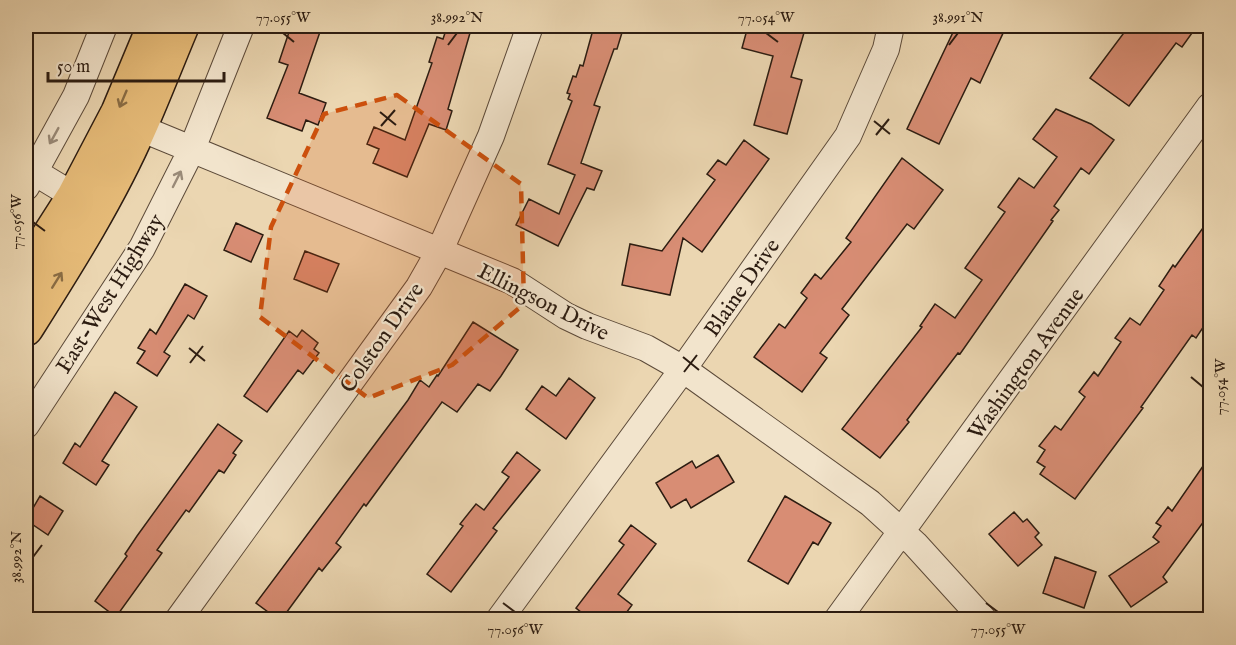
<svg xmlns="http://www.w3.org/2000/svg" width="1236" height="645" viewBox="0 0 1236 645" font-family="'IM FELL English',serif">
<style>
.building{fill:#d88d74;stroke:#2c1c11;stroke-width:1.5}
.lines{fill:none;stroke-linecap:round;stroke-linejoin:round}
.minor-casing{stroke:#5c4a39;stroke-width:28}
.primary-casing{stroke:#2c1c11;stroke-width:36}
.minor{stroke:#f2e4cc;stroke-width:26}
.primary{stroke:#e6bb78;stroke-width:33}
.oneway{stroke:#896c44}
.oneway2{stroke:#998a78}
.marked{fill:#cc500d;fill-opacity:0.2;stroke:#cc500d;stroke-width:4.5;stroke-dasharray:12 8;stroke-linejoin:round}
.ticks{fill:none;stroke:#2c1c11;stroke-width:2}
.labels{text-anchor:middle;stroke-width:4.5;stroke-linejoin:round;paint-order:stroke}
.street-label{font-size:22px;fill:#2c1c11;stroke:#f2e4cc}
.neatline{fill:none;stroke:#2c1c11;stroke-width:2}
.ticks-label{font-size:15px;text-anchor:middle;fill:#2c1c11}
</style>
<rect width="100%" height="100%" fill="#ebd6b1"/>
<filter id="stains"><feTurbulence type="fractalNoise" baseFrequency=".00333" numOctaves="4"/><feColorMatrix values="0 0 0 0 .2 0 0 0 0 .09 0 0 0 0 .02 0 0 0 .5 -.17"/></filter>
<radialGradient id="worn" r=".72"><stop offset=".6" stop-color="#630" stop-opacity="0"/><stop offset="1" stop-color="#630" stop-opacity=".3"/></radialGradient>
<path class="building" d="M291,26h31l-23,67 27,10 -8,22 -12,-5 -4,11 -35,-13 21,-53 -9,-3z
M594,26h30l-7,23h-3l-20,56 6,2 -19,56 21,8 -8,19 -7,-2 -29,58 -42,-21 13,-26 30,15 16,-39 -27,-11 24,-63 -4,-2 2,-5 -3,-1 6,-17 3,1 4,-12 3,1z
M748,26h58l-15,51 11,3 -15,54 -33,-9 19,-69 -31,-8z
M956,26h37l11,5 -24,52 -9,-5 -32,66 -32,-15z
M1129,26h68l-15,21 -6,-4 -47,63 -39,-28z
M447,27l23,6 -22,76 4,2 -6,19 -17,-6 -22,53 -34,-14 6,-14 -12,-5 7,-17 31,13 27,-77 -3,-1 8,-25 6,2z
M1056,109l35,15 23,16 -25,34 -8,-6 -27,38 5,4 -8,10 2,1 -93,133 -2,-1 -51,67 2,2 -29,36 -38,-29 80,-102 -2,-1 15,-22 20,14 27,-38 -17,-12 40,-56 -7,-5 21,-29 15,10 23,-31 -24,-18z
M744,140l25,19 -67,93 -19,-14 -13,57 -48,-10 8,-41 32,7 53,-71 -8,-6 11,-14 8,5z
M902,158l41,32 -29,39 -7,-5 -65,85 7,6 -29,38 7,5 -25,34 -48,-35 25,-33 6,4 22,-30 -6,-5 14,-19 6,5 30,-37 -5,-4z
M1210,218v99l-14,21 -4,-3 -51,72 2,1 -68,91 -35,-25 5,-7 -8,-5 8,-12 -6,-4 16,-20 6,4 24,-33 -6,-5 15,-20 4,4 23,-34 -6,-4 15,-20 10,7 24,-35 -5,-4 14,-21 2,2z
M236,223l27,12 -12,27 -27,-12z
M305,251l34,13 -12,28 -33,-13z
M185,284l22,12 -13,23 -6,-4 -24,37 6,4 -13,20 -20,-13 8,-12 -7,-3 12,-19 6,5z
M473,322l45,28 -17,26 -11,15 -12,-7 -21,28 -15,-10 -76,104 -2,-2 -28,39 5,4 -19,24 -3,-3 -38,52h-2l-23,-17 152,-203 12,-20 9,7 8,-12 1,1z
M302,330l16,13 -4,6 5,4 -16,21 -5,-4 -31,42 -23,-16 45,-65 8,6z
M569,378l26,20 -29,41 -40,-30 16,-23 14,10z
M115,392l22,15 -35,54 7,4 -13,20 -33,-22 12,-20 5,4z
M218,424l24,17 -9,12 3,2 -12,18 -5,-3 -30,42 -3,-2 -29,40 5,3 -46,64 -21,-16 32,-45 -2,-2 12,-18z
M517,452l23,18 -47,58 4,3 -46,61 -24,-18 36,-48 -3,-2 16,-20 8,6 25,-33 -7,-5z
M718,455l16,27 -43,26 -5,-9 -15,9 -15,-25 36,-22 4,7z
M1210,456v57l-47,64 4,5 -36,25 -22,-31 50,-34 -6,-5 8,-11 -5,-3 12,-16 4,4z
M40,496l23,15 -15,24 -22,-15z
M785,496l46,27 -13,22 -5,-3 -25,42 -40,-23z
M1014,512l9,10 4,-3 12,14 -4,4 7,8 -24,21 -29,-32z
M631,525l25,19 -38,50 14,11 -11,15 -14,-8 -6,8h-10l-15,-12 48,-63 -5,-4z
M1055,557l41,15 -12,36 -41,-15z"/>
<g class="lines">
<g class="minor-casing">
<path id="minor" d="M140,128l372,153 54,35 21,10 59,22 37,21 187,134 45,41 69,76
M26,167l48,29
M26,187l50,-91 28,-70
M26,425l116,-177 50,-99 49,-123
M178,620l241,-333 21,-37 51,-114 39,-110
M499,620l184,-251 165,-233 38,-87 5,-23
M837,620l373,-514"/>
</g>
<g class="primary-casing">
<path id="primary" d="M26,271l48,-75 44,-84 36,-86
M26,329c41,-65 83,-131 114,-202 15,-34 28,-68 42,-101"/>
</g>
<use href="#minor" class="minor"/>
<use href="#primary" class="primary"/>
</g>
<defs><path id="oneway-shaft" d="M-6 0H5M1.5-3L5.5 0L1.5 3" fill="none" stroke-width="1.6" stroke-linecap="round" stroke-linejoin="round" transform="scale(1.5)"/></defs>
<g class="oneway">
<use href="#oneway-shaft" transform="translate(123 99) rotate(113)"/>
<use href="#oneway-shaft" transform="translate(57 280) rotate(-58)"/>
</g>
<g class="oneway2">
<use href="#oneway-shaft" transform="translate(54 136) rotate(119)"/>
<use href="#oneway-shaft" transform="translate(177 179) rotate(-63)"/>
</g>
<path class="marked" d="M397,95l124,89 3,120 -72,61 -84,33 -108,-81 11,-90 53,-113z"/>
<path class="ticks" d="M283,33l11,9M766,33l12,9M448,45l9,-12M949,45l9,-12M380,112l16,13M874,121l16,13M381,126l14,-16M876,135l13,-16M33,222l12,9M189,348l16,13M683,357l16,13M190,363l13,-17M684,372l13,-17M1191,377l12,10M33,557l9,-12M503,603l12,9M986,603l12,9"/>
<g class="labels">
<g class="street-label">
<text transform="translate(741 287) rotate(-55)" y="8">Blaine Drive</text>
<text transform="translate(109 293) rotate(-58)" y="8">East-West Highway</text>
<text transform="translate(544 301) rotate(27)" y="8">Ellingson Drive</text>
<text transform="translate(381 337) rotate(-55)" y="8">Colston Drive</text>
<text transform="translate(1025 363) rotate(-54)" y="8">Washington Avenue</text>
</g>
</g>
<rect width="1236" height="645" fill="none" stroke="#ebd6b1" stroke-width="66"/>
<path d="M48 72v9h176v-9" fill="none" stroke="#2c1c11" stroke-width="3"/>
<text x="57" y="72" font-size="18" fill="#2c1c11" stroke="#f2e4cc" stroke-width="4.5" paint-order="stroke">50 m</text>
<rect x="33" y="33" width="1170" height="579" class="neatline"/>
<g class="ticks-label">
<text x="283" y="22">77.055°W</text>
<text x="457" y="22">38.992°N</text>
<text x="766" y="22">77.054°W</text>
<text x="958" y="22">38.991°N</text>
<text transform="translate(16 222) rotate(-90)" y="5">77.056°W</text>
<text transform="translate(1220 387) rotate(-90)" y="5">77.054°W</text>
<text transform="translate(16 557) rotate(-90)" y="5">38.992°N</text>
<text x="515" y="634">77.056°W</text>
<text x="998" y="634">77.055°W</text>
</g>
<rect width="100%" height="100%" filter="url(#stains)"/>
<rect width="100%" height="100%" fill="url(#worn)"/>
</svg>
